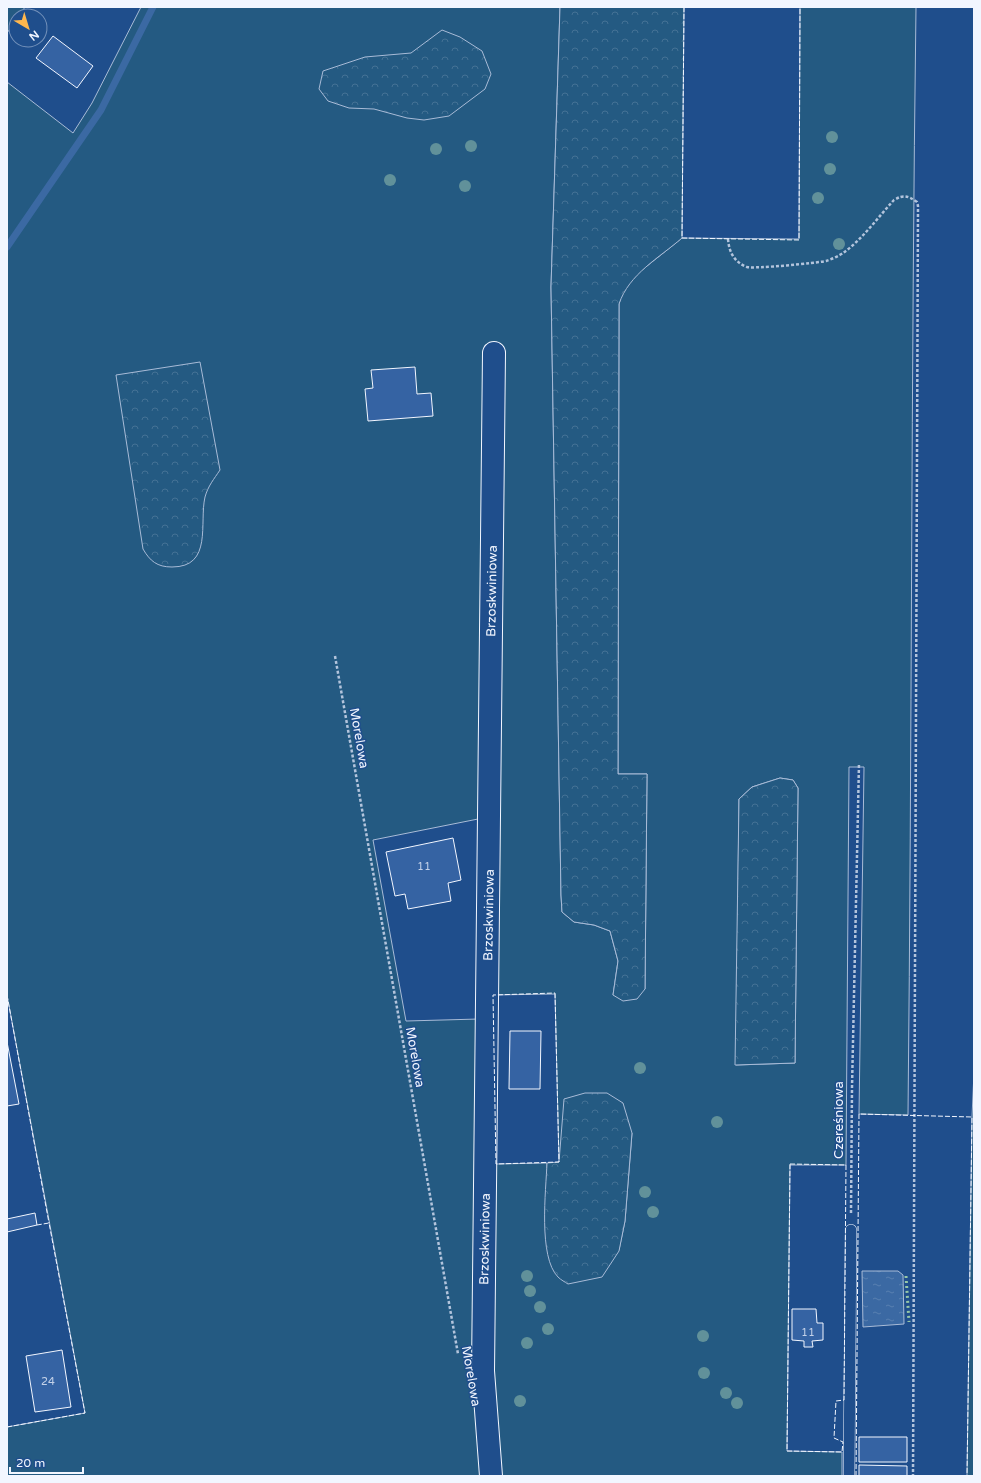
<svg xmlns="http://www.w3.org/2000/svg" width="981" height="1483" viewBox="0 0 981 1483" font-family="'Varela Round',sans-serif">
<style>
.grass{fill:#245a82;stroke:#a8bbd7;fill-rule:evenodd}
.forest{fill:url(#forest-crowns);stroke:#a8bbd7}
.water{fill:url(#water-ripples);stroke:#a8bbd7}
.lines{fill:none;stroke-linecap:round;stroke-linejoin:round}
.stream{stroke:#3b69a3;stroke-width:7}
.building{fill:#3563a3;stroke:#f2f6ff}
.service-casing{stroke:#f2f6ff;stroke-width:12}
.minor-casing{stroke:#f2f6ff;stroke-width:24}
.path{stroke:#b3c4dc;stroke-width:2.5;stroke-dasharray:3 2;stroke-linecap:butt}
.service{stroke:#1f4e8c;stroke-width:11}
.minor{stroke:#1f4e8c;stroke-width:22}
.hedge{stroke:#97c8a6;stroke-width:3;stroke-dasharray:2 3;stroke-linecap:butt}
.fence{stroke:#f2f6ff;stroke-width:1;stroke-dasharray:5 2;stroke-linecap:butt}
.tree{fill:#61919a}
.labels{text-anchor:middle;stroke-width:3;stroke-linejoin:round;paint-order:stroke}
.number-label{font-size:11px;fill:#c3d1e8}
.street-label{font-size:13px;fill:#f2f6ff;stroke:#1f4e8c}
</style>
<defs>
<pattern id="forest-crowns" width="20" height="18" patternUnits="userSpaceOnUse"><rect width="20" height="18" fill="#245a82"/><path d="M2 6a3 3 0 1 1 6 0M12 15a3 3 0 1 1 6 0" fill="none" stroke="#447295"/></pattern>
<pattern id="water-ripples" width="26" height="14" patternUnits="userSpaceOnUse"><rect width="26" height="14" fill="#3b69a3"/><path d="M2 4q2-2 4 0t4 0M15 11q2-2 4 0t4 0" fill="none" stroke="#587fb1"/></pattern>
</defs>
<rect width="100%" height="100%" fill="#1f4e8c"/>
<path class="grass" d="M7,7h18l-6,9h-3v4l-9,13z
M141,7h419l-9,280 10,608 1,17 12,10 20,3 16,6 8,30 -5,34 32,-6 2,-215h-29l1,-470 4,-14 14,-16 45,-36 117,1 1,-232h116c-5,369 -4,739 -8,1108l-49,-1 5,-347h-15l-3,398h-56l-3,286 55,1v24h-835v-49l78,-14 -78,-418v-913l66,51 19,-30zM499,344l-12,87 -2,-86zM780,778l13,2 5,8 -3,275 -59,2 3,-266 13,-12zM478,819l15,176 62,-1 4,168 73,-29 -7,88 -6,29 -72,-69v-18l-51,1 -17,-145 -73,2 -33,-181z
M974,1072v404h-7l5,-359z"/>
<path class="forest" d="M560,7h124l-2,231c-23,20 -53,36 -63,66l-1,470h29l-2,215 -8,10 -14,2 -10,-6 5,-34 -8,-30 -16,-6 -20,-3 -12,-10 -1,-17 -10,-608z
M442,30l18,7 22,14 9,23 -6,15 -36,27 -25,4 -17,-2 -33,-9 -25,-1 -21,-7 -9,-12 4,-18 42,-14 46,-4z
M200,362l20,108c-6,9 -12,16 -15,27 -6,26 8,70 -33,70 -15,0 -22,-6 -29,-18l-27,-174z
M780,778l13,2 5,8 -3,275 -60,2 4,-266 13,-12z
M585,1093h22l16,10 9,30 -7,88 -6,30 -17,26 -34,7c-3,-2 -7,-4 -10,-7 -20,-20 -12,-87 -11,-114l12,-1 5,-63z"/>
<path class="water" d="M862,1271h36l5,4 1,49 -41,3z"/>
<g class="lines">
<path class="stream" d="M7,247l94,-137 52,-103"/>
</g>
<path class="building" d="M53,36l40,30 -16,22 -41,-30z
M415,367l2,27 14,-1 2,23 -65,5 -3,-32 8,-1 -2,-18z
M453,838l8,42 -13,3 3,18 -43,8 -3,-15 -10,2 -9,-44z
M510,1031h31l-1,58h-31z
M7,1042l12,62 -12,2z
M35,1213l2,12 -30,7v-13z
M792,1309h24l1,14h6v17l-11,1 1,6h-9v-6l-12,-1z
M62,1350l9,57 -36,5 -9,-56z
M859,1437h48v25h-48z
M859,1465l48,1v10h-48z"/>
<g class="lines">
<g class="service-casing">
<path id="service" d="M849,1476l2,-246"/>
</g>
<g class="minor-casing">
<path id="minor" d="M491,1476l-8,-105 11,-1018"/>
</g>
<path class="path" d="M728,239c1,13 6,23 19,28 7,2 70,-4 79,-6 6,-2 13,-5 17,-8 20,-14 35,-36 51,-53 10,-6 14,-4 23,2l1,4 -5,1270
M335,656l123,698
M851,1213l1,-125 7,-325"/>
<use href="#service" class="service"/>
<use href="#minor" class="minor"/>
<path class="hedge" d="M906,1276l3,46"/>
<path class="fence" d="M684,7l-2,231 117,2 1,-233
M555,993l4,169 -63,2 -3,-169z
M7,995l42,228
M790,1164l56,1 -2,235 -8,1 -2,37 9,4 -1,10 -55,-1z
M7,1427l78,-14 -36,-190 -12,2
M856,1476l3,-362 113,3 -5,359"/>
</g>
<g class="tree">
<circle cx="832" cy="137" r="6"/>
<circle cx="471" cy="146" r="6"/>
<circle cx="436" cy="149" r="6"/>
<circle cx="830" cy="169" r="6"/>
<circle cx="390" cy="180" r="6"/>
<circle cx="465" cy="186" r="6"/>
<circle cx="818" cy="198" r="6"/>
<circle cx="839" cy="244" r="6"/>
<circle cx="640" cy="1068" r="6"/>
<circle cx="717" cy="1122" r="6"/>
<circle cx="645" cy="1192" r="6"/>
<circle cx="653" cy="1212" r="6"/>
<circle cx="527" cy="1276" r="6"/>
<circle cx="530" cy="1291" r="6"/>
<circle cx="540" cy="1307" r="6"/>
<circle cx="548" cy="1329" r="6"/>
<circle cx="703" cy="1336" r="6"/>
<circle cx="527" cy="1343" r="6"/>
<circle cx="704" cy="1373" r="6"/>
<circle cx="726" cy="1393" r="6"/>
<circle cx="520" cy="1401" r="6"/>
<circle cx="737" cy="1403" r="6"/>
</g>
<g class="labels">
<g class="number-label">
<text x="424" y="870">11</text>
<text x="808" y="1336">11</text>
<text x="48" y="1385">24</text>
</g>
<g class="street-label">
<text transform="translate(491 591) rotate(-89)" y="5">Brzoskwiniowa</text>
<text transform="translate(360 738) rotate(80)" y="5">Morelowa</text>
<text transform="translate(488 915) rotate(-89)" y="5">Brzoskwiniowa</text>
<text transform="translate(416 1057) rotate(80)" y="5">Morelowa</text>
<text transform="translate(838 1120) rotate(-90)" y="5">Czereśniowa</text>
<text transform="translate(484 1239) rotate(-89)" y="5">Brzoskwiniowa</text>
<text transform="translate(472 1376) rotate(80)" y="5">Morelowa</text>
</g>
</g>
<rect width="981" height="1483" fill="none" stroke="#f2f6ff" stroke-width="16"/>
<g transform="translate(28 28) rotate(142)"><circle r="19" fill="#1f4e8c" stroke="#7391ba"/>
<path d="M0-3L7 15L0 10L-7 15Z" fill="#ffb74d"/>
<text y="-6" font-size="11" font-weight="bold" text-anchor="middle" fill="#f2f6ff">N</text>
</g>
<path d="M10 1467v6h73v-6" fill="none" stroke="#f2f6ff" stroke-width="2"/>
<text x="16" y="1467" font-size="12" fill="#f2f6ff" stroke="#1f4e8c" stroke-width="3" paint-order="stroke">20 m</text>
</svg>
